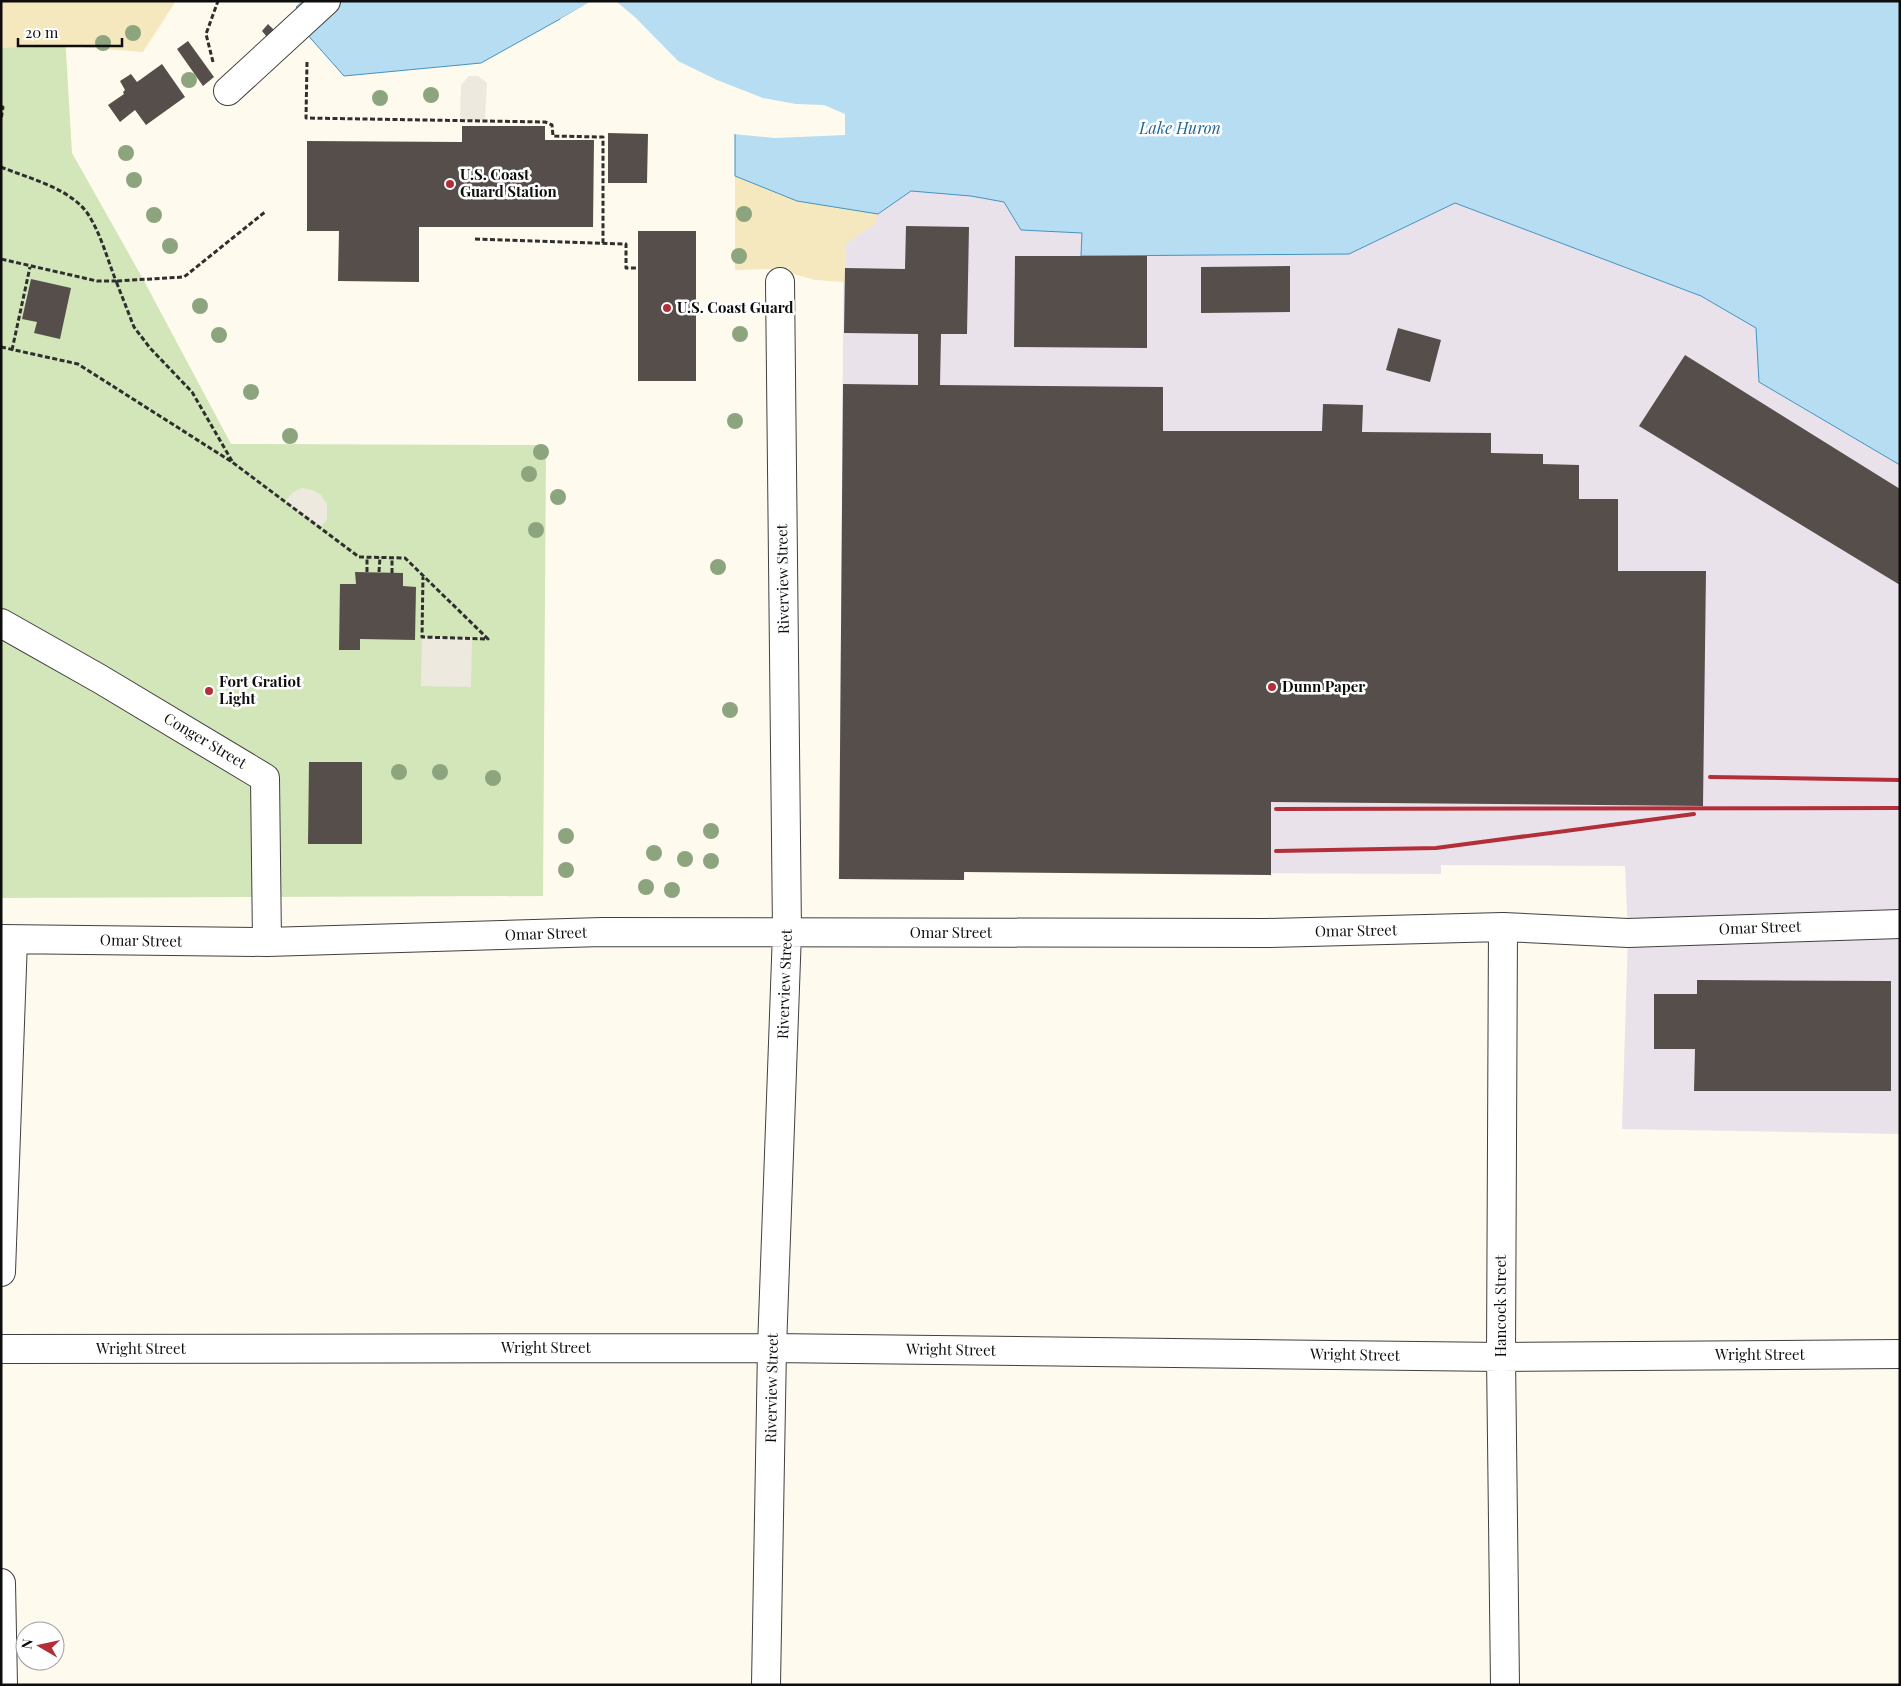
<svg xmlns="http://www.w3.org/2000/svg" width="1901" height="1686" viewBox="0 0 1901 1686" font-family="'Playfair Display',serif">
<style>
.industrial{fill:#eae2eb}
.green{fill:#d2e6ba}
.sand{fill:#f6e8be}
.plaza{fill:#ede9de}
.water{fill:#b6ddf1;stroke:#4393c3}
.pier{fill:#fefaee}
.building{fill:#554e4a}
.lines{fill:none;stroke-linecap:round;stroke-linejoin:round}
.minor-casing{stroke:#404040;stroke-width:30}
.path{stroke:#2f2f2f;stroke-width:3;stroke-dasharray:5 2.5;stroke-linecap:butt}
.minor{stroke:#fff;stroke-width:28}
.rail{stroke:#b22f39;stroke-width:4}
.tree{fill:#8da57e}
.poi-dot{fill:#b22f39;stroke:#fff;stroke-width:2}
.labels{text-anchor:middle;stroke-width:5;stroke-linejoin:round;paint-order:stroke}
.poi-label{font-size:15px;font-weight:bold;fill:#0d0d0d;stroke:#fff;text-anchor:start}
.street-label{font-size:15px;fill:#0d0d0d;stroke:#fff}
.water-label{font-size:16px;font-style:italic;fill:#206595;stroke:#fff}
</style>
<rect width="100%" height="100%" fill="#fefaee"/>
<path class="industrial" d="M911,191l60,5 33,6 17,28 61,2 -1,24 268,-2 106,-51 246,93 55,32 3,54 141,83v669l-278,-5 6,-196 -3,-67 -184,-1v9l-476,-2 -1,8 -125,-1 5,-670 34,5z"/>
<path class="green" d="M1,1h62l9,152 71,126 88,165 315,1 -3,451 -542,2z"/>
<path class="sand" d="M1,1h175l-33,51 -77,-6 -65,2z
M735,136l140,48 3,30 -3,10 -30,20v38l-30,-2 -39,-11 -41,1z"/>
<path class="plaza" d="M469,76h9l9,7 -2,37h-25l1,-35z
M302,488l10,2 9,5 6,9v16l-7,7 -35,-26 8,-9z
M422,637l50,1 -1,49 -50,-1z"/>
<path class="water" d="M303,1h1597v464l-141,-83 -3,-54 -55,-32 -246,-93 -106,51 -268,2 1,-23 -61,-3 -17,-28 -33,-6 -60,-5 -33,23 -81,-13 -62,-25v-50l-148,-122 -106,59 -137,13 -38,-43 8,-6 -18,-20z"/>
<path class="pier" d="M591,1h25l20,17 42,43 39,19 46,18 33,6 28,1 21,9v21l-70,3 -42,-4v-6l-31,-13 -85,-58 -31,-50 -24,14 -2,-2z"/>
<path class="building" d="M268,24l6,6 -7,7 -5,-6z
M188,41l26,36 -11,9 -26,-37z
M162,64l23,33 -39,28 -11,-15 -15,12 -12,-17 16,-11 -1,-2 2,-2 -5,-9 11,-7 6,8z
M462,126h83v14h49l-1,87h-174v55l-81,-1 1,-50h-32v-90l155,1z
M608,133l40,1 -1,49h-39z
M906,226l63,1 -2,107h-26l-1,51 223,2v44h159l1,-27 40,1 -1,27 129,1v20l52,1v10l36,1v34h39v72h88l-3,235 -432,-4v73l-307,-3v8l-125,-1 4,-495 75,1v-51l-74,-1 1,-65 60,1z
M638,231h58v150h-58z
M1015,256h132v92l-133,-1z
M1290,266v46l-89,1v-46z
M31,279l40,9 -11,51 -26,-6 3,-11 -15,-3z
M1398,328l43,12 -11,42 -44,-12z
M1685,355l215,134v96l-261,-159z
M355,572l48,1v13l13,1 -1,53 -55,-1v11h-21l1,-66h16z
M309,762h53v82h-54z
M1697,980l194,1v110h-197l1,-42h-41v-55h43z"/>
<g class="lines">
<g class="minor-casing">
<path id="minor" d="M228,91l98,-90
M1,623l99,56 165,99 2,164
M1503,927l-2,430 4,328
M1,939l266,3 335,-10 665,1 236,-6 125,6 272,-9
M1,1272l12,-332
M1,1349l771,-1 729,9 399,-3
M1,1583l2,102
M766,1685l6,-337 15,-416 -7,-650"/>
</g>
<path class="path" d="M213,62l-7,-28 12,-33
M307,62l-1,56 239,4 7,3 1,11 50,1v106
M1,107h2l-2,13
M1,167c29,12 74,22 90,52 11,19 17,42 25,62h-19l-96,-22
M475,239l151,5v24h12
M1,347l77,17 154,98 127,95 46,1 83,81 -66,-2 1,-62
M12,350l18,-83
M232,461l-40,-69 -42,-44 -16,-21 -18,-46 68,-4 81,-65
M367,572v-15
M379,572l1,-15
M392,573v-15"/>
<use href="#minor" class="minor"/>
<path class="rail" d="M1710,777l190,3
M1276,809l624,-1
M1276,851l160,-3 258,-34"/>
</g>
<g class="tree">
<circle cx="133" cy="33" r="8"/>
<circle cx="103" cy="43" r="8"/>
<circle cx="189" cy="80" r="8"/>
<circle cx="431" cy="95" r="8"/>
<circle cx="380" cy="98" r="8"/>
<circle cx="126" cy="153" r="8"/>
<circle cx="134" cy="180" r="8"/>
<circle cx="744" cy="214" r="8"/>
<circle cx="154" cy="215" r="8"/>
<circle cx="170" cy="246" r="8"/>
<circle cx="739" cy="256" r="8"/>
<circle cx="200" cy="306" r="8"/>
<circle cx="740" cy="334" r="8"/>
<circle cx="219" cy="335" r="8"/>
<circle cx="251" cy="392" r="8"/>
<circle cx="735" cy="421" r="8"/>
<circle cx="290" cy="436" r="8"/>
<circle cx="541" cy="452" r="8"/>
<circle cx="529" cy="474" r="8"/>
<circle cx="558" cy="497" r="8"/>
<circle cx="536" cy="530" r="8"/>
<circle cx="718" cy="567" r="8"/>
<circle cx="730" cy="710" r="8"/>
<circle cx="399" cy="772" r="8"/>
<circle cx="440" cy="772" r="8"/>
<circle cx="493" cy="778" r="8"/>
<circle cx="711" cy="831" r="8"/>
<circle cx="566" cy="836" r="8"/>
<circle cx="654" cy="853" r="8"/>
<circle cx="685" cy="859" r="8"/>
<circle cx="711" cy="861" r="8"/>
<circle cx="566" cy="870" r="8"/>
<circle cx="646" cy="887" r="8"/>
<circle cx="672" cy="890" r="8"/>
</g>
<g class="poi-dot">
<circle cx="450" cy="184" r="5"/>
<circle cx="667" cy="308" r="5"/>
<circle cx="1272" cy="687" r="5"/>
<circle cx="209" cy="691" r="5"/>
</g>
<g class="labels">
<g class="poi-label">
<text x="460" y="180">U.S. Coast<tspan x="460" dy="17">Guard Station</tspan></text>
<text x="677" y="313">U.S. Coast Guard</text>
<text x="219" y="687">Fort Gratiot<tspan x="219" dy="17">Light</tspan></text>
<text x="1282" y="692">Dunn Paper</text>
</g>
<g class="street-label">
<text transform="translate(783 579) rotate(-91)" y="5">Riverview Street</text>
<text transform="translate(205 741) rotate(31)" y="5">Conger Street</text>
<text transform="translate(1760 928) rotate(-2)" y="5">Omar Street</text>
<text transform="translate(1356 931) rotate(-1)" y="5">Omar Street</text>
<text x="951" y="938">Omar Street</text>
<text transform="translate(546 934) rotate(-2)" y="5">Omar Street</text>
<text transform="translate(141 941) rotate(1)" y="5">Omar Street</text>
<text transform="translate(785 984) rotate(-88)" y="5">Riverview Street</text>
<text transform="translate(1501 1306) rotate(-90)" y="5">Hancock Street</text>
<text x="546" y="1353">Wright Street</text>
<text x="141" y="1354">Wright Street</text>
<text transform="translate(951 1350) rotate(1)" y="5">Wright Street</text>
<text transform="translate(1355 1355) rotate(1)" y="5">Wright Street</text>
<text x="1760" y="1360">Wright Street</text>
<text transform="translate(772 1388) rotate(-89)" y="5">Riverview Street</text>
</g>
<g class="water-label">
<text x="1180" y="134">Lake Huron</text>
</g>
</g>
<rect width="1901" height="1686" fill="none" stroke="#0d0d0d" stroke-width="5"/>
<g transform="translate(40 1646) rotate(279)"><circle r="24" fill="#ffffff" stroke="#9e9e9e"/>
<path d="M0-4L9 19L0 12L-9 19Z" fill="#b22f39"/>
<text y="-8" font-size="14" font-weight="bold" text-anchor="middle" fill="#0d0d0d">N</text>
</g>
<path d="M18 38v8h104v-8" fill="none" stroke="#0d0d0d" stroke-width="2.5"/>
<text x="25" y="38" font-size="15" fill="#0d0d0d" stroke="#ffffff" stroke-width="4" paint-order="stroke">20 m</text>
</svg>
